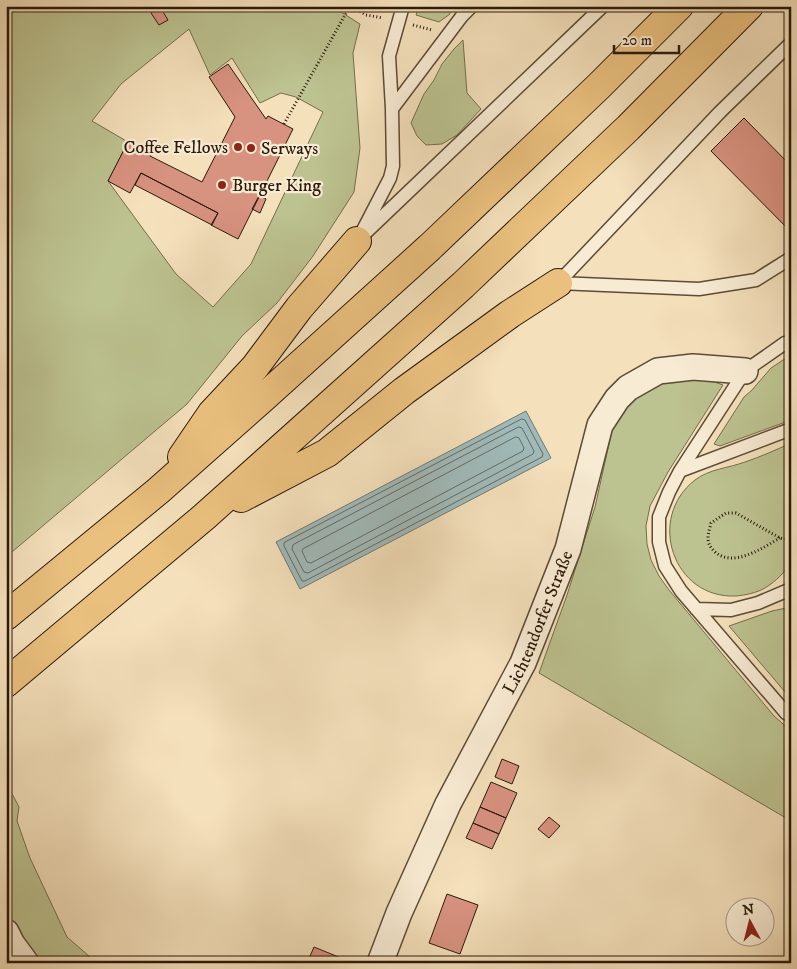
<svg xmlns="http://www.w3.org/2000/svg" width="797" height="969" viewBox="0 0 797 969" font-family="'IM FELL DW Pica',serif">
<style>
.green{fill:#bcc290;stroke:#736e4d;fill-rule:evenodd}
.water{fill:#a0baba;stroke:#717a74}
.lines{fill:none;stroke-linecap:round;stroke-linejoin:round}
.shore{stroke:#656a62;stroke-width:1}
.building{fill:#d89280;stroke:#2a190a}
.lane-casing{stroke:#5c4b36;stroke-width:15}
.street-casing{stroke:#5c4b36;stroke-width:28}
.highway-casing{stroke:#2a190a;stroke-width:30}
.path{stroke:#2a190a;stroke-width:3;stroke-dasharray:1 2.5;stroke-linecap:butt}
.lane{stroke:#f8ebd3;stroke-width:12}
.street{stroke:#f8ebd3;stroke-width:25}
.highway{stroke:#eac07e;stroke-width:28}
.poi-dot{fill:#8f2418;stroke:#f8ebd3;stroke-width:2}
.labels{text-anchor:middle;stroke-width:4.5;stroke-linejoin:round;paint-order:stroke}
.poi-label{font-size:18px;fill:#2a190a;stroke:#f8ebd3;text-anchor:start}
.street-label{font-size:18px;fill:#2a190a;stroke:#f8ebd3}
</style>
<rect width="100%" height="100%" fill="#f4e0bb"/>
<filter id="stains"><feTurbulence type="fractalNoise" baseFrequency=".004" numOctaves="4"/><feColorMatrix values="0 0 0 0 .2 0 0 0 0 .09 0 0 0 0 .02 0 0 0 .5 -.17"/></filter>
<radialGradient id="worn" r=".72"><stop offset=".6" stop-color="#630" stop-opacity="0"/><stop offset="1" stop-color="#630" stop-opacity=".3"/></radialGradient>
<path class="green" d="M23,6h322l-4,6 19,12 -7,29 7,95 -6,44 -41,64 -36,47 -35,33 -55,68 -181,153v-542zM189,29l21,46 22,-17 28,45 21,-10 15,4 27,15 -72,152 -38,43 -37,-33 -68,-93 20,-39 -36,-21 29,-37z
M419,6h31v8l-11,8 -23,-7z
M463,40l4,53 14,16 -24,26 -15,9 -16,1 -9,-9 -6,-13 13,-29 10,-14 8,-16 12,-15z
M791,356v64l-71,26 -6,-2 30,-47 8,-7 19,-22 12,-8z
M678,378l28,1 17,6 -55,87 -18,34 -4,20 1,18 4,16 8,16 10,14 105,126 17,15v90l-252,-148 28,-78 28,-88 18,-81 17,-23 13,-11 16,-8z
M791,443v118c-6,12 -15,20 -26,27 -9,5 -19,7 -29,8 -63,3 -90,-78 -41,-116 14,-11 34,-12 50,-18 15,-5 31,-12 46,-19z
M786,608h5v91l-62,-73 43,-15z
M6,782l13,25 -2,14 13,37 37,79 30,26h-91z"/>
<path class="water" d="M526,411l25,47 -251,131 -24,-47z"/>
<g class="lines">
<path class="shore" d="M522,419l3,1 18,34 -1,3 -237,124h-3l-18,-35v-3z
M519,427l3,1 12,23 -1,3 -225,119 -4,-1 -12,-23 1,-4z
M516,437l3,1 5,10 -1,3 -212,112 -4,-1 -5,-11 1,-2z"/>
</g>
<path class="building" d="M160,7l8,13 -9,5 -8,-12z
M228,64l38,55 2,-3 25,13 -55,110 -27,-14 7,-12 -77,-40 -11,20 -22,-12 20,-39 23,12 -1,2 52,26 33,-65 -26,-40z
M744,118l47,48v66l-80,-81z
M141,173l77,40 -6,12 -77,-40z
M259,196l7,3 -6,14 -8,-4z
M502,759l17,7 -7,18 -17,-7z
M491,782l26,11 -11,25 -26,-11z
M480,807l26,11 -7,16 -26,-11z
M549,817l11,9 -11,12 -11,-9z
M473,823l26,11 -7,15 -26,-11z
M447,894l31,11 -18,49 -31,-11z
M314,947l37,15 -1,1h-43z"/>
<g class="lines">
<g class="lane-casing">
<path id="lane" d="M392,109l-3,-53 14,-50
M362,232l28,-54 3,-12 -1,-57 70,-93 10,-10
M357,241l246,-235
M558,283l162,-171 71,-69
M558,283l141,6 57,-9 35,-22
M791,342l-6,1 -40,28 -65,100 -11,21 -10,25v25l6,24 16,25 105,122 5,3
M680,471l111,-42
M696,609l35,1 27,-7 33,-14"/>
</g>
<g class="street-casing">
<g id="street">
<path d="M6,932l6,12 14,19"/>
<path id="s1" d="M380,963l19,-50 49,-109 75,-141 45,-114 32,-124 17,-26 11,-11 30,-17 35,-4 52,4"/>
</g>
</g>
<g class="highway-casing">
<path id="highway" d="M182,457l30,-44 43,-46 44,-59 58,-67
M241,498l86,-45 77,-62 106,-77 48,-31
M6,616l152,-125 105,-93 167,-151 169,-161 80,-80
M6,683l198,-166 259,-232 165,-157 121,-122"/>
</g>
<path class="path" d="M351,6l15,9 17,3
M413,25l19,5
M284,124l66,-118
M780,538c-18,10 -46,30 -65,14 -4,-4 -7,-8 -7,-14 0,-5 2,-10 3,-15l15,-10h10l44,25 11,2"/>
<use href="#lane" class="lane"/>
<use href="#street" class="street"/>
<use href="#highway" class="highway"/>
</g>
<g class="poi-dot">
<circle cx="238" cy="147" r="5"/>
<circle cx="251" cy="148" r="5"/>
<circle cx="222" cy="185" r="5"/>
</g>
<g class="labels">
<g class="poi-label">
<text x="228" y="153" text-anchor="end">Coffee Fellows</text>
<text x="261" y="154">Serways</text>
<text x="232" y="191">Burger King</text>
</g>
<g class="street-label">
<text dy="6" stroke="none"><textPath href="#s1" startOffset="376">Lichtendorfer Straße</textPath></text>
</g>
</g>
<rect width="797" height="969" fill="none" stroke="#f4e0bb" stroke-width="25"/>
<rect x="8" y="8" width="782" height="954" fill="none" stroke="#2a190a" stroke-width="2.5"/>
<rect x="12" y="12" width="772" height="944" fill="none" stroke="#2a190a"/>
<g transform="translate(750 922) rotate(353)"><circle r="24" fill="#f8ebd3" stroke="#a69783"/>
<path d="M0-4L9 19L0 12L-9 19Z" fill="#8f2418"/>
<text y="-8" font-size="14" font-weight="bold" text-anchor="middle" fill="#2a190a">N</text>
</g>
<path d="M614 45v8h65v-8" fill="none" stroke="#2a190a" stroke-width="2.5"/>
<text x="622" y="45" font-size="15" fill="#2a190a" stroke="#f8ebd3" stroke-width="4" paint-order="stroke">20 m</text>
<rect width="100%" height="100%" filter="url(#stains)"/>
<rect width="100%" height="100%" fill="url(#worn)"/>
</svg>
